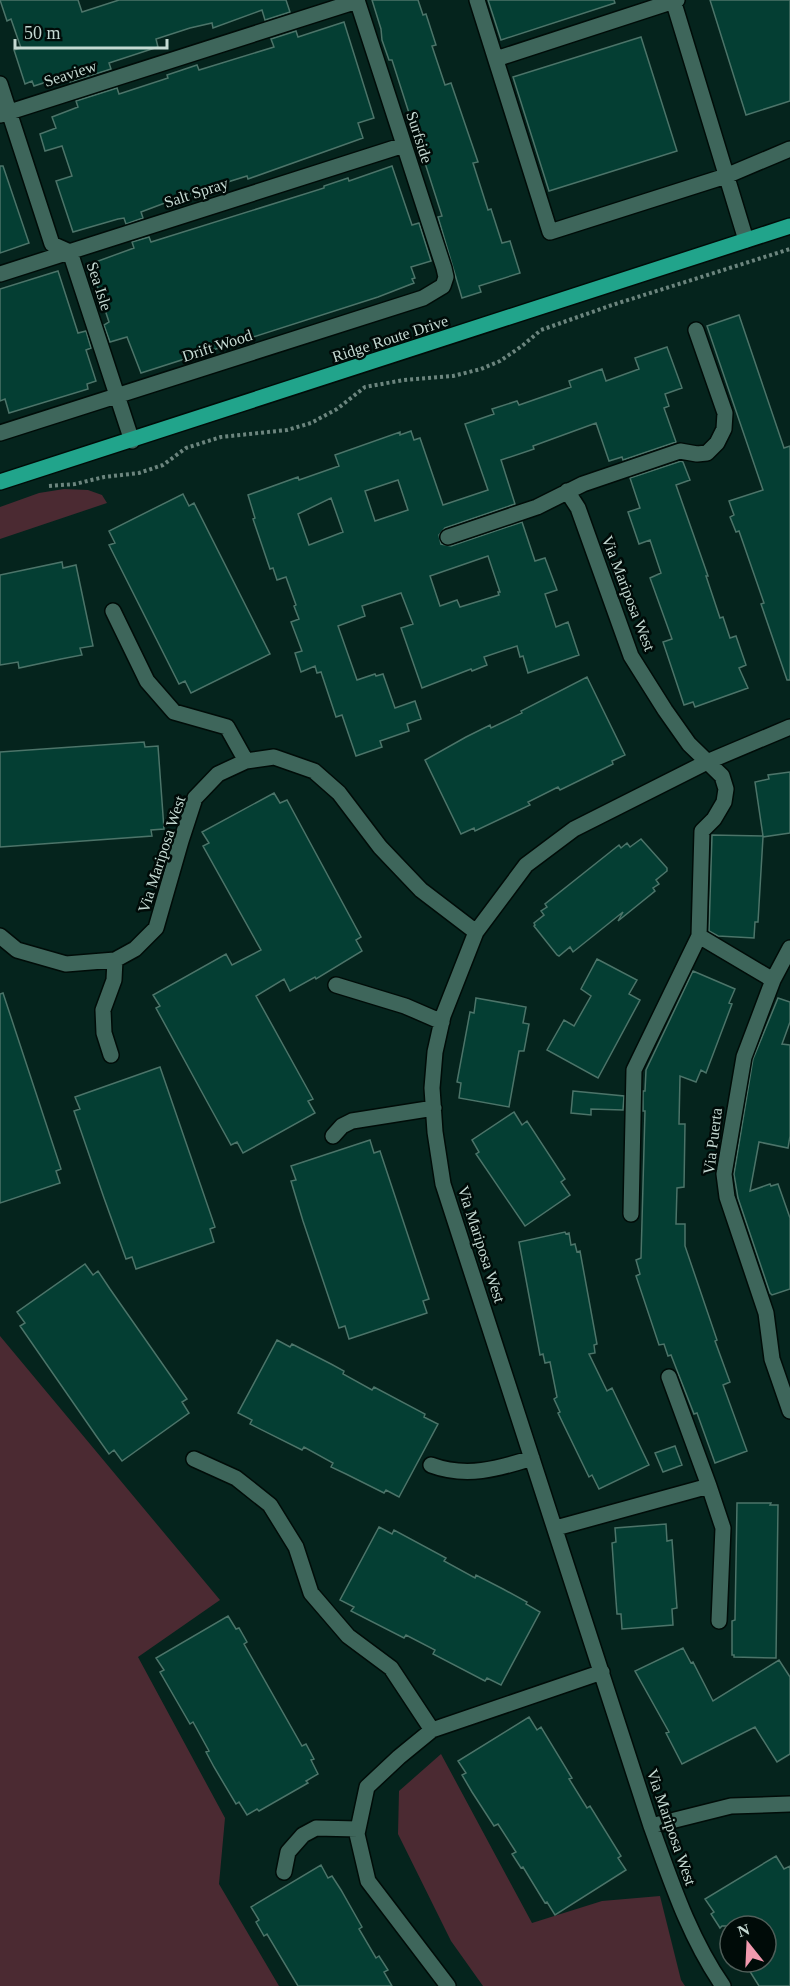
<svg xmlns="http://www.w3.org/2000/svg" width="790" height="1986" viewBox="0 0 790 1986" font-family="Georgia,serif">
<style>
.green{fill:#4b2a32}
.building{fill:#043e33;stroke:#4c7469;stroke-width:1.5;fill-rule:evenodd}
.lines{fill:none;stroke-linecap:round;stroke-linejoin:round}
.minor-casing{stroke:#000c08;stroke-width:18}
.major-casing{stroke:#000c08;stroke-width:18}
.path{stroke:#6c857e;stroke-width:4;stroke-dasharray:3 3;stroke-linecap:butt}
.minor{stroke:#3e665b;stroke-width:15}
.major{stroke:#21a48b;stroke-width:15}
.labels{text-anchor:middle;stroke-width:5;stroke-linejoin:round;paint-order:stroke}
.street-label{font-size:16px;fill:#c5dad3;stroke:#000b08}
</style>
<rect width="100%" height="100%" fill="#05241d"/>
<path class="green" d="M64,489l24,1 14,5 5,8 -107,36v-32l39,-14z
M0,1336l220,264 -82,57 87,161 -6,66 60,102h-279z
M441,1754l91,169 70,-22 58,-5 21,84 4,6h-202l-32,-45 -53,-107 1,-43z"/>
<path class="building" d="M0,0h78l4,12 37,-12h167l4,12 -25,8 -3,-10 -49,18 -1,-5 -22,5 -34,11 2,8 -49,16 2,6 -41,13 -2,-7 -34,11 -2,-5 -7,3 -11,-34 7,-2 -10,-29 -4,2z
M372,0h46l5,15 3,-1 10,31 -4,1 13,39 6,-2 27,79 -5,1 15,47 3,-1 11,34 8,-2 10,32 -41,13 2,6 -19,6 -24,-81 4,-1 -50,-156h-3l-7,-20 -1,-11z
M488,0h126l1,3 -114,37z
M710,0h80v101l-44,14z
M344,22l30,96 -16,5 5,15 -115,41 -1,-3 -61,19 -45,17 2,6 -17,6 -2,-6 -6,1 -45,13 -17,-51 16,-5 -10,-30 -17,5 -5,-17 16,-6 -4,-11 26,-10 -2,-6 41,-13 2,6 49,-16 -1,-3 30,-10 2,5 75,-23 -3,-8 25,-8 2,6z
M641,37l36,114 -128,40 -36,-114z
M0,166h3l26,77 -29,10z
M392,166l20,59 7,-2 12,38 -20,6 4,11 -3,1 2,4 -36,14 -237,76 -14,-36 -17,5 -6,-17 5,-3 -19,-58 44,-16 -2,-6 17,-5 2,5 173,-54v-2l24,-8 1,3z
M58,271l20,62 8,-2 5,17 -5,2 10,31 -9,3 1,5 -79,24 -4,-14 -5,2v-112z
M739,315l45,133 6,-2v234h-3l-26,-76 3,-1 -25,-72 -3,1 -6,-15 4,-2 -5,-14 34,-11 -56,-164z
M667,347l15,41 -17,6 4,12 -5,2 12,34 -53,18 -1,-3 -13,4 -13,-38 -63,23 1,3 -33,11 14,44 -70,24 -6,7 2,9 10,2 71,-24 13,39 10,-3 12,32 -12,4 11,33 12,-5 11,33 -51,18 -5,-17 -3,1 -3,-11 -33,11 3,8 -15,6 -1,-2 -49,19 -21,-60 12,-4 -12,-31 -39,13 3,10 -27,10 19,54 18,-6 1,2 7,-2 12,34 20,-7 6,18 -14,5 2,7 -29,10 2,6 -26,9 -14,-41 -6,2 -15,-45 -4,1 -2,-7 -14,6 -6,-19 7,-2 -11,-29 8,-3 -5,-13 2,-1 -10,-28 -9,3 -4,-12 -3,1 -17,-50 2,-1 -7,-23 50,-18 1,3 40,-14 -4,-11 65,-23v3l11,-4 3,9 6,-2 23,67 45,-15 -23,-66 29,-10 -2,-5 25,-8 2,4 52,-18 -2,-6 33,-12 4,12 33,-12 -4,-11zM398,480l10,30 -33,11 -10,-30zM331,498l12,34 -34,13 -11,-31zM488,556l12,36h-2l1,3 -39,12 -3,-7 -17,6 -10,-30z
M681,461l2,1 7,18 -14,5 32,91h-2l14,42 3,-1 7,21 6,-2 10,29 -7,3 9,20 -53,19 -2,-5 -9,3 -21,-63 9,-3 -22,-61 11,-5 -11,-33 -11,4 -11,-32 12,-4 -10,-30z
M183,494l6,12 5,-3 76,151 -79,39 -6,-12 -6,3 -70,-139 6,-2 -6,-12z
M62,562l1,6 13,-3 17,81 -13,2 2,7 -21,4 -42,9 -1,-6 -18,3v-90z
M587,677l38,78 -13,6 1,3 -53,26 -2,-3 -30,15 2,3 -17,8 -38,18 -1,-3 -13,6 -36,-74 41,-23 24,-12 1,3 31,-15 -1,-2z
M144,742l1,5 13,-1 6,83 -13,1 1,6 -152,11v-95z
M790,772v61l-27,4 -5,85h-3l-1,16 -36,-2 -9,-5 3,-96 51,1 -8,-54 14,-3 -1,-4z
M274,793l6,10 7,-3 74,137 -5,3 6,11 -46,28 -1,-2 -25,14 -6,-12 -28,17 57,103 -5,2 7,12 -72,40 -6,-11 -6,3 -21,-38 -54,-99 4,-2 -7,-11 73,-41 6,11 29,-15 -58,-104 6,-3 -7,-11z
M641,839l26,29v3l-11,9 3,4 -6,4 2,3 -37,30 5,-9 -50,40 -3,-5 -11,9 -2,-1 -23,-29 1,-1 -1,-2 10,-8 -3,-4 6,-4 -2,-3 74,-59 2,3 6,-5 3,4z
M597,959l40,21 -8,14 11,6 -42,78 -51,-28 17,-30 10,6 17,-30 -10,-7z
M693,971l42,18 -6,14 3,1 -26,69 -5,-3 -5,12 -16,-6 -1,48h6l-1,63 -7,1 -1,36h9v22l32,94 -2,1 15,41 -7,3 24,66 -32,12 -18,-50 -3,1 -23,-59 -3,1 -4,-12 -5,1 -23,-69 4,-2 -4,-14 5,-2 4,-147h-2v-20h2l1,-21z
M3,993l58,176 -5,2 4,12 -60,20v-209z
M476,998l50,9 -3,16 6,1 -5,27h-5l-10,56 -50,-9 2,-15 -4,-1 13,-70 4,1z
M778,998l12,4v20l-8,22 8,1v91l-2,12 -29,-6 -9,49 20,-7 1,2 7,-2 12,34v71l-18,6 -2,-2 -32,-95 -4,-24 19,-115z
M160,1067l55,160 -5,2 4,13 -78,27 -4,-12 -6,2 -22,-61 -30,-87 6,-2 -5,-12z
M573,1091l51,5 -1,14 -32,-1v6l-20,-2z
M514,1112l8,13 5,-4 38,58 -4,3 9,13 -45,31 -49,-72 3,-2 -7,-12z
M370,1140l4,13 6,-2 49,148 -6,2 4,12 -78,26 -4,-13 -6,2 -36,-107 -12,-40 5,-1 -5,-14z
M565,1232l1,2 3,-1 2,12 4,-1 2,8 3,-1 17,93 -3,1 1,8 -6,1 18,37 5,-3 37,77 -50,24 -7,-14 -3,2 -31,-64 2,-1 -6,-13 3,-2 -7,-35 -5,1 -2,-9 -3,1 -21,-113z
M85,1264l8,11 5,-4 12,18 77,110 -5,3 7,11 -67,48 -8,-11 -5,4 -12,-17 -77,-111 5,-3 -8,-11z
M277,1340l13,7 2,-3 39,20 13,7 -1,3 29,16 2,-3 51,27 -1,3 14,7 -39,73 -13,-7 -2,3 -38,-19 -15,-7 2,-4 -29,-16 -2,3 -52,-26 2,-4 -14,-7z
M675,1446l7,19 -19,7 -8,-19z
M737,1503h34l-1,2h8l-2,153 -42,-1v-2h-2v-34l3,-1z
M666,1524l1,17 5,-1 5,68 -5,1 1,16 -51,4 -1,-15h-4l-2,-27 -3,-44 4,-1 -1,-14z
M379,1527l13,7 2,-4 52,28 -2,3 31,17 1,-3 27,14 24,13 -1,2 14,8 -39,73 -14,-7 -2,3 -52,-27 2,-4 -29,-15 -2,3 -53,-27 3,-4 -14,-7z
M228,1616l8,13 3,-1 8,14 -3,2 58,102 4,-2 8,15 -3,1 7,14 -12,7 2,2 -49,28 -2,-2 -10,6 -8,-13 -3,2 -22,-37 -8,-15 3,-1 -16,-29 -3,2 -30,-52 4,-2 -8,-12z
M683,1648l8,15 2,-1 20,39 66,-41 11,17v77l-13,8 -22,-35 -73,37 -16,-31 3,-1 -34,-61z
M529,1717l8,13 4,-3 31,51 -3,1 18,29 3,-2 31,50 -3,2 8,12 -71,45 -8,-13 -2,1 -22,-36 -2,1 -9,-14 4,-2 -18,-28 -4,2 -22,-34 -10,-17 4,-2 -8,-12z
M776,1856l8,13 6,-3v120h-31l-15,-24h22v-36h-44l-2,2 -9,-14 3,-2 -9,-13z
M321,1865l7,13 4,-2 9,14 21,37 -3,2 17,29 3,-2 9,14 -4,2 8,14h-94l-31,-52 -3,2 -8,-14 3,-2 -8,-13z"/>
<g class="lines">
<g class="minor-casing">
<path id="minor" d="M477,0l73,232 176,-56 64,-27
M673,0l73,240
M496,59l181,-59
M0,84l52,160 18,8 62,189
M0,115l357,-114
M0,274l404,-129
M0,433l423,-135 20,-12 3,-9 -2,-9 -87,-268
M567,491l11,17 53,148 34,54 24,34 33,32 4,13 -2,13 -10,17 -12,12 -3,105 74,44
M448,537l89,-30 46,-23 97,-33 17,3 10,-1 10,-10 7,-14 1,-16 -29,-83
M113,611l34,70 27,31 53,15 19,34
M0,936l17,14 49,14 49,-4 20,-11 21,-21 25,-87 14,-43 23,-24 28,-13 28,-4 40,14 25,22 41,54 41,43 55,42
M790,948l-17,32 -29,77 -20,117 3,23 39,116 6,46 18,52
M336,985l69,21 37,16
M111,1055l-7,-22 -1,-23 11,-30 1,-20
M333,1136l9,-10 10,-5 82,-13
M631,1214l3,-144 65,-134
M669,1377l40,109 14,42 -4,93
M194,1459l42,19 34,27 26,42 15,46 37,43 43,32 41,62
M431,1465c35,13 67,4 101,-7
M556,1528l153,-42
M651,1826l80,-20 59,-2
M284,1872l4,-20 15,-17 13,-7 42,1
M448,1986l-80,-105 -11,-47 10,-47 32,-30 33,-27 170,-58
M723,1986c-34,-49 -52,-105 -72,-160l-208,-642 -8,-52 -3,-44 3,-36 8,-36 33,-84 50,-67 48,-36 133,-67 83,-35"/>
</g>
<g class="major-casing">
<path id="major" d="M0,482l790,-256"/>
</g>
<path class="path" d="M49,486l26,-2 29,-7 35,-4 24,-8 23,-17 35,-11 66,-7 24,-7 26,-14 28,-22 39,-7 49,-4 28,-7 19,-8 22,-15 19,-16 68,-24 181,-57"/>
<use href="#minor" class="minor"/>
<use href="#major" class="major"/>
</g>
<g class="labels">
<g class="street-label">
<text transform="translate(70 73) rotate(-18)" y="6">Seaview</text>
<text transform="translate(420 137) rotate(72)" y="6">Surfside</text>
<text transform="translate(196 192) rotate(-18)" y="6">Salt Spray</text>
<text transform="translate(100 286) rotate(72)" y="6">Sea Isle</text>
<text transform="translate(390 338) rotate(-18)" y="6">Ridge Route Drive</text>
<text transform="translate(217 345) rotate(-18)" y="6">Drift Wood</text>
<text transform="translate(629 593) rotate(69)" y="6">Via Mariposa West</text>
<text transform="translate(161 854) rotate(-72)" y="6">Via Mariposa West</text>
<text transform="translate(712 1141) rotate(-83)" y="6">Via Puerta</text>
<text transform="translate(482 1244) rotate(72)" y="6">Via Mariposa West</text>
<text transform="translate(672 1827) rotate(71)" y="6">Via Mariposa West</text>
</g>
</g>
<g transform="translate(748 1944) rotate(342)"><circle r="28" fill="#000b08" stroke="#4f5e59" stroke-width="1.5"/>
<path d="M0-4.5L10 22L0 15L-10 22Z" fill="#f29aaf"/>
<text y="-9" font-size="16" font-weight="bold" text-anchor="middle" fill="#c5dad3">N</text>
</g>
<path d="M15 39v9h152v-9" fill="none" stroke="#c5dad3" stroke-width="3"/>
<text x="24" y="39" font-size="18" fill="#c5dad3" stroke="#000b08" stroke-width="4.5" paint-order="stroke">50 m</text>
</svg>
